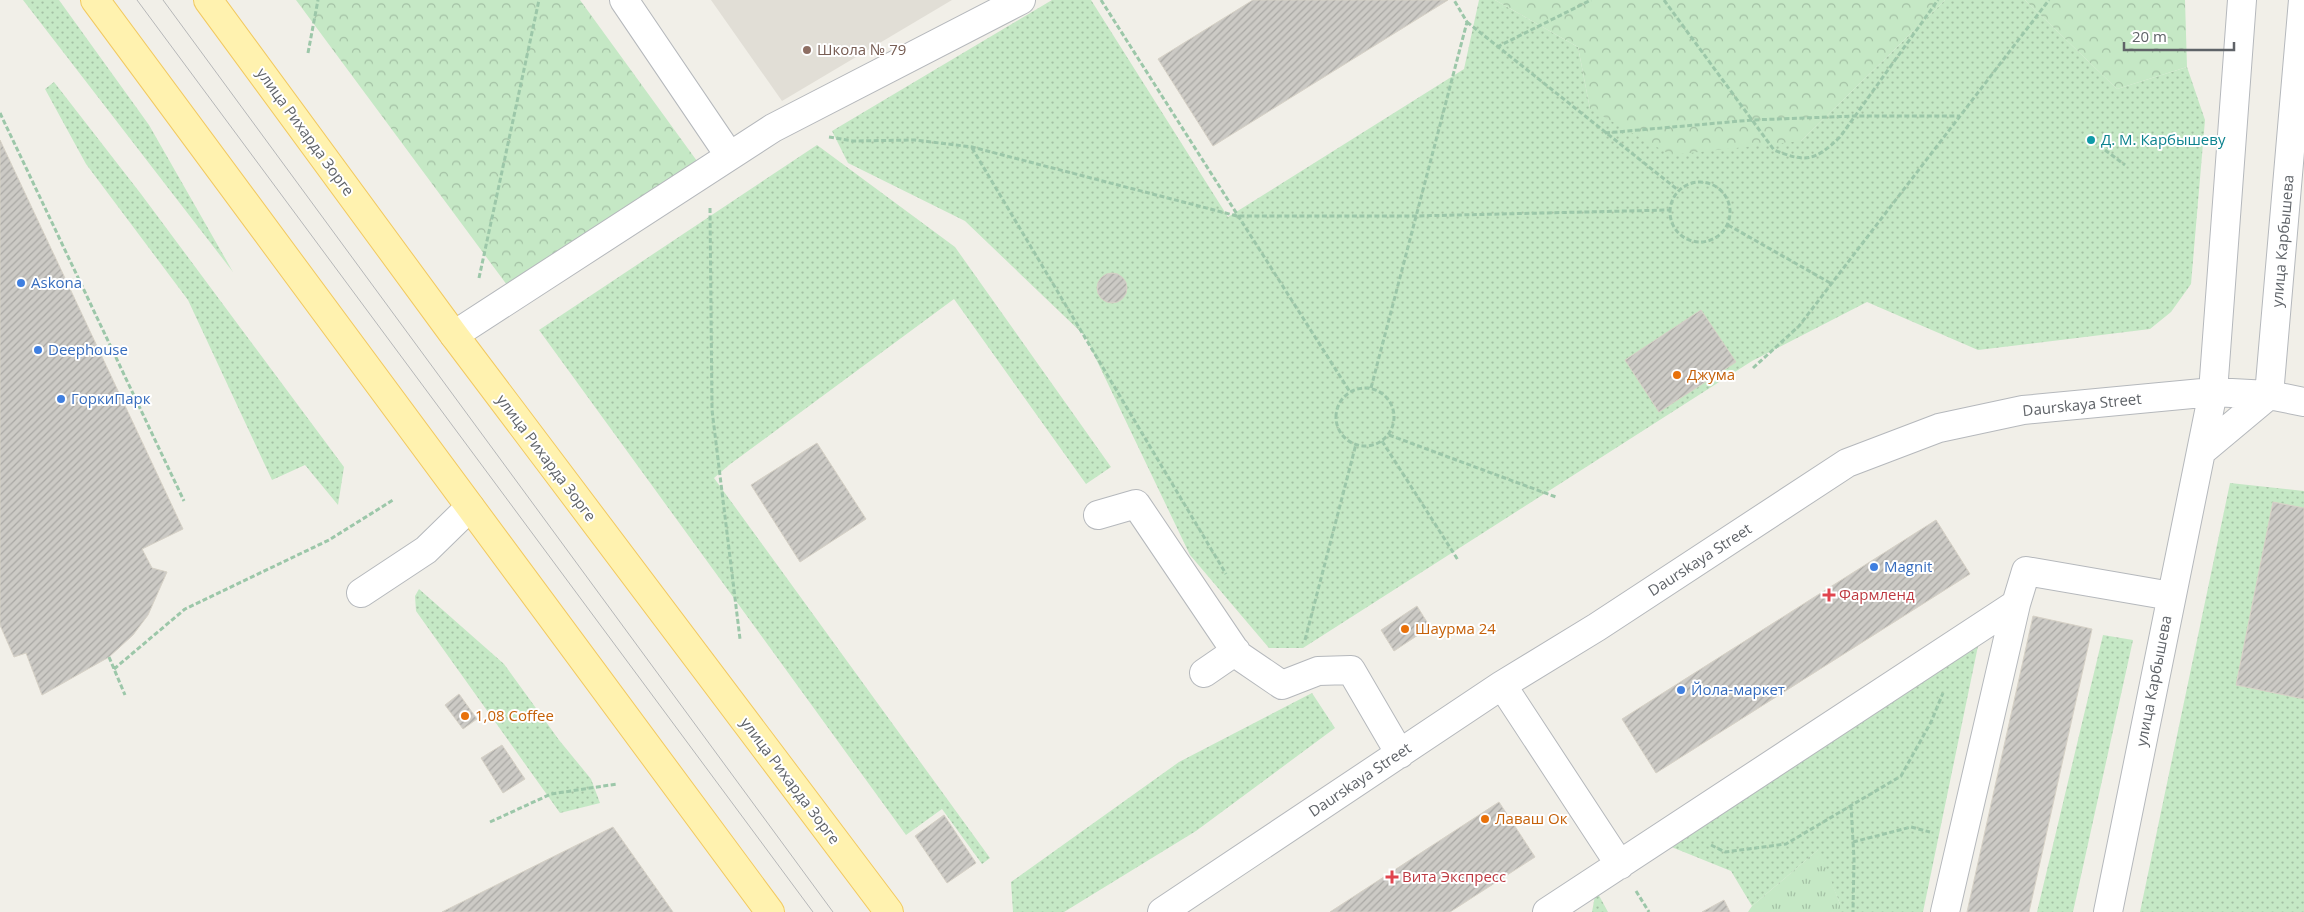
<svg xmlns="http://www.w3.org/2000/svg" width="2304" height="912" viewBox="0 0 2304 912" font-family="'Open Sans',sans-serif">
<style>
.education{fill:#e1ded6}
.grass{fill:url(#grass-dots)}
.forest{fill:url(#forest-crowns)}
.park{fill:url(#park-tufts)}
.building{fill:url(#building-hatch);stroke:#d6d1c6}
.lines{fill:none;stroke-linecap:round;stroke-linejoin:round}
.minor-casing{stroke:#b5b8bc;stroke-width:30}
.major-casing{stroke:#f2c960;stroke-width:30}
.path{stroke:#9cc7a9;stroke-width:3;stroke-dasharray:5 2.5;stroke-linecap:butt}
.minor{stroke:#fff;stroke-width:28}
.major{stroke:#fff2af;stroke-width:28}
.tram{stroke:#b6b7b8;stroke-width:1}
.education-dot{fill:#8d6e63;stroke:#fff;stroke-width:2}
.culture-dot{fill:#0f9aa8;stroke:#fff;stroke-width:2}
.shop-dot{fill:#3f7fe0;stroke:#fff;stroke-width:2}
.food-dot{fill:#e8710a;stroke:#fff;stroke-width:2}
.health-dot{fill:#e0444e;stroke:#fff;stroke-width:2}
.labels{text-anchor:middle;stroke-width:4;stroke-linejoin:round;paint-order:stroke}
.education-label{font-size:15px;fill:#785e54;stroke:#fff;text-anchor:start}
.street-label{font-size:15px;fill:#5f6368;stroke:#fff}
.culture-label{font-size:15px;fill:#0d838f;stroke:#fff;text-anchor:start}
.shop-label{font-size:15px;fill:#366cbe;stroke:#fff;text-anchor:start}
.food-label{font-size:15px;fill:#c56008;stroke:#fff;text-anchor:start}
.health-label{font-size:15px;fill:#be3a42;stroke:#fff;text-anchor:start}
</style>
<defs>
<pattern id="grass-dots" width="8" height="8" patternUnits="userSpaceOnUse" patternTransform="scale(1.25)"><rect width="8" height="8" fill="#c5e8c5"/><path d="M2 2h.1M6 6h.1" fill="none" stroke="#a3c0a4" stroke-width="1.8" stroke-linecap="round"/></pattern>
<pattern id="forest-crowns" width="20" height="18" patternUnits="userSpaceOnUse" patternTransform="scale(1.25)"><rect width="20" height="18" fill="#c5e8c5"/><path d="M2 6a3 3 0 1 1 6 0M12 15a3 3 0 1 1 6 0" fill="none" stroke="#a3c0a4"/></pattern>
<pattern id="park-tufts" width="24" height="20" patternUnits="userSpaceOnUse" patternTransform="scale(1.25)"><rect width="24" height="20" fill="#c5e8c5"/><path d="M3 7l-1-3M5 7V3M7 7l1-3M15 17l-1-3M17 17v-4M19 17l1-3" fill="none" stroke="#a3c0a4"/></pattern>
<pattern id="building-hatch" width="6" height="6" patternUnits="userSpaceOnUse" patternTransform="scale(1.25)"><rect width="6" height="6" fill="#cccac5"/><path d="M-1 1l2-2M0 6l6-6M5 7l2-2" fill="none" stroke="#a9a8a4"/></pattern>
</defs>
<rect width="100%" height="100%" fill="#f1efe8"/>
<path class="education" d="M711,0h241l-170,101z"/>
<path class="grass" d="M23,0h36l90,125 84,147z
M1052,0h39l137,217 236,-148 15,-69h16l83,47 12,62 211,32 144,-141h80l92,89 70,-22 18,53 -14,164 -20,28 -21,17 -172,21 -111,-48 -115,59 -449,287h-34l-79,-93 -105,-219 -120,-115 -117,-58 -16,-32z
M54,82l87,112 203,273 -6,38 -33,-40 -33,15 -84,-180 -102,-136 -41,-75z
M817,145l138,102 156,220 -25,17 -132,-185 -225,166 -15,13 276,380 -8,6 -40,-55 -36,26 -367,-505z
M2230,483l74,8v17l-31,-6 -37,183 68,14v213h-164z
M419,589l85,75 55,76 32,39 9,24 -40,10 -144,-202 -1,-15z
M2103,635l30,5 -60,272h-36z
M1978,646l-55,266h-83v-8l-22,-54 -66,56 -21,-35 -62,-25z
M1312,693l23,35 -139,103 -132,81h-51l-2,-30 168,-120z
M1596,890l12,22h-16z"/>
<path class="forest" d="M296,0h284l117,161 -190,124z
M1495,0h450l-144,141 -130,14 -81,-46 -12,-62z
M2025,0h160l2,67 -70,22z"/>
<path class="park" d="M1819,849l21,55v8h-92l4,-6z"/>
<path class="building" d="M1253,0h195l-235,146 -55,-87z
M0,140l183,389 -41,20 10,19 15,4 -19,43 -15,20 -24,22 -67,38 -16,-42 -12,4 -14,-32z
M1097 288a15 15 0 1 1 30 0a15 15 0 1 1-30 0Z
M1701,310l35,52 -77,50 -34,-52z
M817,443l49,76 -66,43 -49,-77z
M2273,502l31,6v191l-68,-14z
M1936,520l34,54 -314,199 -34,-54z
M1417,606l13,21 -36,24 -13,-21z
M2033,616l59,13 -63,283h-62z
M459,694l18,25 -14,10 -18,-24z
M502,745l23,34 -22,14 -22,-35z
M1499,802l36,55 -85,55h-120z
M944,815l32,48 -29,20 -32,-47z
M613,827l60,85h-231z
M1724,900l6,12h-28z"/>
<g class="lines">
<g class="minor-casing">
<path id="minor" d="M624,0l105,155
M454,335l319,-207 248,-128
M2202,451l67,-56 34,-395
M1098,515l38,-11 102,151 44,30 36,-14 33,-1 49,84
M361,593l65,-43 44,-43
M1204,673l32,-22
M1502,685l118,180
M1162,912l340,-227 95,-58 250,-164 92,-35 84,-18 190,-18 56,3 35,7
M1547,912l469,-308 10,-33 145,25
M1945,912l71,-308
M2108,912l105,-520 29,-392"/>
</g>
<g class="major-casing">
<path id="major" d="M95,0l675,912
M208,0l246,335 435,577"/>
</g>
<path class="path" d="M1101,0l249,392
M1664,0l110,150c32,13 41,11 66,-13l98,-137
M1467,22l211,168
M1497,47l94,-47
M308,53l10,-53
M0,113l184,388
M1605,133l147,-13 103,-4h105
M829,137l24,4 62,-1 57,7 265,69h179l253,-6
M2093,141l32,24
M972,148l254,426
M1670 212a30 30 0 1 1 60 0a30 30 0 1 1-60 0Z
M710,208l2,202 28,229
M1728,225l104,59
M479,278l60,-278
M1753,368l46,-42 250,-326
M1371,388l96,-366 -13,-22
M1336 417a29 29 0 1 1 58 0a29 29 0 1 1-58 0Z
M1389,435l167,62
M1382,441l76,119
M1305,640l51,-196
M109,657l16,38
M114,669l71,-60 144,-69 64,-40
M1851,805l3,54 -1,53
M490,822l61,-28 66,-10
M1853,842l58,-15 19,5
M1711,845l14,7 61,-8 115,-68 30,-54 12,-29
M1636,891l13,21"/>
<use href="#minor" class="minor"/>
<use href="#major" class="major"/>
<path class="tram" d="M137,0l676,912
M163,0l670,912"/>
</g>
<circle class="education-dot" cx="807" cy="50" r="5"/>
<circle class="culture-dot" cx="2091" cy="140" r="5"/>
<g class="shop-dot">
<circle cx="21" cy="283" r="5"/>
<circle cx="38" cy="350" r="5"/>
<circle cx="61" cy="399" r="5"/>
<circle cx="1874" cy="567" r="5"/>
<circle cx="1681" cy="690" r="5"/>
</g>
<g class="food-dot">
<circle cx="1677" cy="375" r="5"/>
<circle cx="1405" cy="629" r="5"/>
<circle cx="465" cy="716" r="5"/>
<circle cx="1485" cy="819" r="5"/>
</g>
<g class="health-dot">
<path d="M1826.5 587.5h5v5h5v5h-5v5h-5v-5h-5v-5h5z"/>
<path d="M1389.5 869.5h5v5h5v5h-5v5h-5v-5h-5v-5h5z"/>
</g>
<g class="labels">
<g class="education-label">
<text x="817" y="55">Школа № 79</text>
</g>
<g class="street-label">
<text transform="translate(305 132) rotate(54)" y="5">улица Рихарда Зорге</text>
<text transform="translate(2283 241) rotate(-85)" y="5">улица Карбышева</text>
<text transform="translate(2082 405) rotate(-6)" y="5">Daurskaya Street</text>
<text transform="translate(546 458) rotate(53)" y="5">улица Рихарда Зорге</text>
<text transform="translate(1700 560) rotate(-33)" y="5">Daurskaya Street</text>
<text transform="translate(2154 681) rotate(-79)" y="5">улица Карбышева</text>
<text transform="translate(1360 780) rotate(-34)" y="5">Daurskaya Street</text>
<text transform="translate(790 781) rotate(53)" y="5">улица Рихарда Зорге</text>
</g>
<g class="culture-label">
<text x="2101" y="145">Д. М. Карбышеву</text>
</g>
<g class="shop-label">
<text x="31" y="288">Askona</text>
<text x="48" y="355">Deephouse</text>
<text x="71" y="404">ГоркиПарк</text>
<text x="1884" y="572">Magnit</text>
<text x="1691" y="695">Йола-маркет</text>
</g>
<g class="food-label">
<text x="1687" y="380">Джума</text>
<text x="1415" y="634">Шаурма 24</text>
<text x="475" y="721">1,08 Coffee</text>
<text x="1495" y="824">Лаваш Ок</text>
</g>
<g class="health-label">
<text x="1839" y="600">Фармленд</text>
<text x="1402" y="882">Вита Экспресс</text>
</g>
</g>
<path d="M2124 42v8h110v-8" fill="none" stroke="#5f6368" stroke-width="2.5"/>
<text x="2132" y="42" font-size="15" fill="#5f6368" stroke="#ffffff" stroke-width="4" paint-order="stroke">20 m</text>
</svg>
